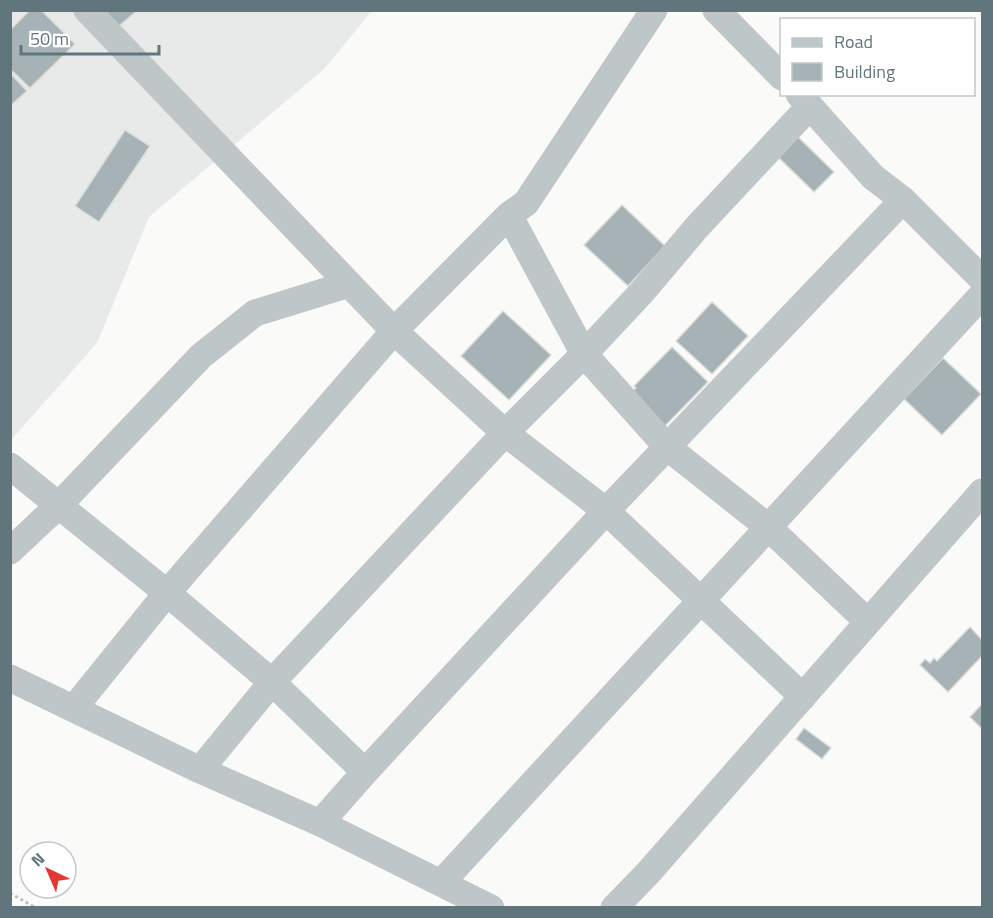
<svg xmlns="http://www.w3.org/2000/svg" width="993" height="918" viewBox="0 0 993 918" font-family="'Titillium Web',sans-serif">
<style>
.built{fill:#e8eae9}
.building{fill:#a6b2b5;stroke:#dcdcda;stroke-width:1.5}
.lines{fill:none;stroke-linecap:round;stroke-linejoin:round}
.path{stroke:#bcc0c2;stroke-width:3;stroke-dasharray:3 3;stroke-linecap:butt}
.minor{stroke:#bfc6c8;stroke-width:27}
</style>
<rect width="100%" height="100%" fill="#fafaf8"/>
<path class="built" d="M11,11h361l-48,58 -175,148 -52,126 -86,97z"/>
<path class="building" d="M30,10h11l34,34 -45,44 -20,-19v-39z
M97,10h41l-25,21z
M10,73l17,18 -17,15z
M125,130l25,16 -51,76 -24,-16z
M798,137l36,35 -20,20 -36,-35z
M622,205l43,41 -37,40 -44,-41z
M712,302l36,34 -36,38 -36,-33z
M503,311l48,44 -42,45 -48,-44z
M672,347l36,35 -47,48 -34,-33 9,-9 -2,-2z
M943,358l38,36 -39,41 -38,-36z
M970,627l12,13v16l-34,36 -28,-27 5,-6 5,4 4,-5 3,3z
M982,704v25l-12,-12z
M804,728l27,20 -9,11 -26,-20z"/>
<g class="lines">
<path class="path" d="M10,893l26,15"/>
<path class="minor" d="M87,10l307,321 111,102 101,78 197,186
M716,10l66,67
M799,94l74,83 30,23 79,79
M509,215l75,139 83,93 101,80 100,95
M10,466l157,127 105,89 93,90
M10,551l49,-46 142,-149 54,-43 94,-29
M10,678l190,92 120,53 171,85
M74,708l93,-115 227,-262 115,-116 17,-12 128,-193
M200,770l72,-88 233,-249 79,-79 58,-62 55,-65 113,-121
M320,823l45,-51 241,-261 297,-311
M441,883l541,-588
M614,908l34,-35 334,-381"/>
</g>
<rect width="993" height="918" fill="none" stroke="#61767c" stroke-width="24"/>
<rect x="780" y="18" width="195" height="78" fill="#ffffff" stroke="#c0c8cb" stroke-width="1.5"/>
<rect x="792" y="38" width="30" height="9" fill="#bfc6c8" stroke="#c0c8cb" stroke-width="1.5"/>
<text x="834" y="48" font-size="18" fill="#61767c">Road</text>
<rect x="792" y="63" width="30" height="18" fill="#a6b2b5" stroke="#c0c8cb" stroke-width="1.5"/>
<text x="834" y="78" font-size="18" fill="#61767c">Building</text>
<g transform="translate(48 870) rotate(316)"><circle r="28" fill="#ffffff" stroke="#c0c8cb" stroke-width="1.5"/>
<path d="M0-4.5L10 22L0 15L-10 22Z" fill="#e13831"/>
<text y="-9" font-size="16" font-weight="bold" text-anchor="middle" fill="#61767c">N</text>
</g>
<path d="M21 45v9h138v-9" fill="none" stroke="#61767c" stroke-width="3"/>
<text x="30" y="45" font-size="18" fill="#61767c" stroke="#ffffff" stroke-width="4.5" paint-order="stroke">50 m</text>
</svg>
